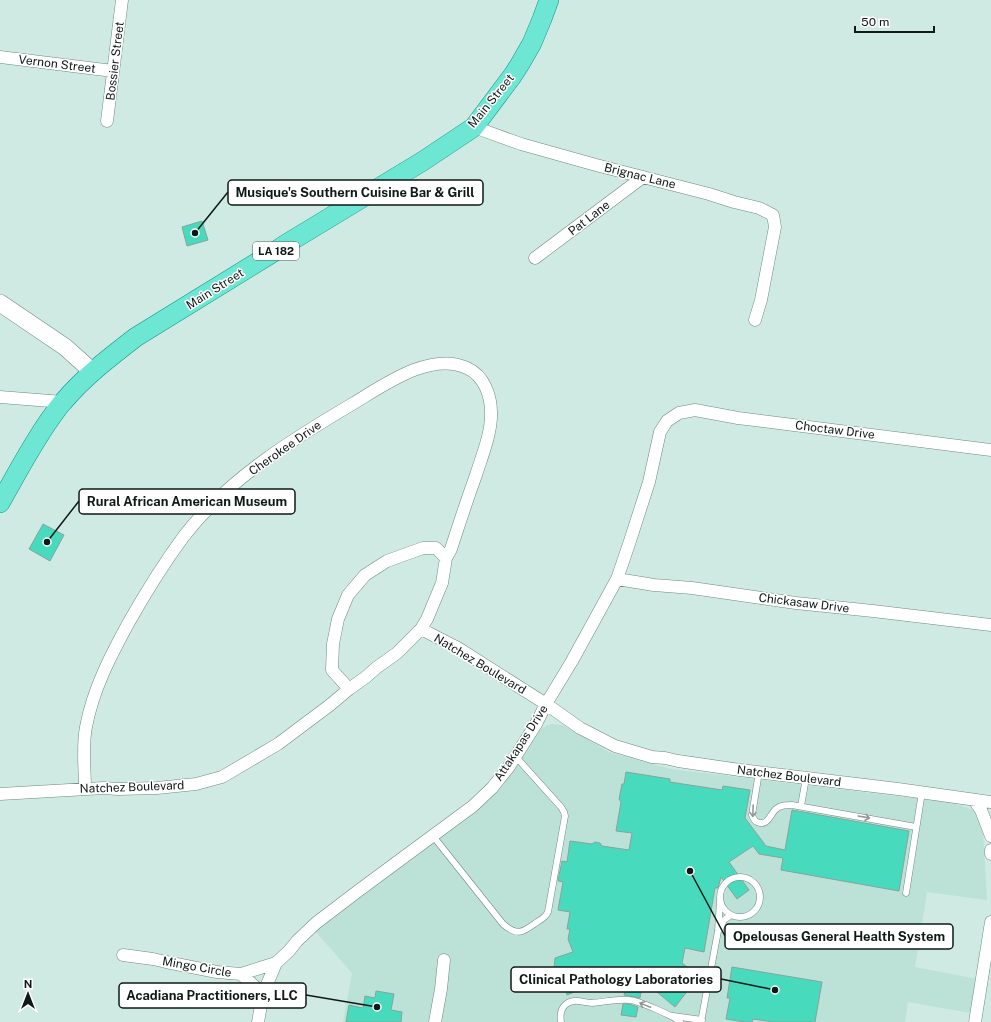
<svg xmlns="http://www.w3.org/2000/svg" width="991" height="1022" viewBox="0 0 991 1022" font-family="'Public Sans',sans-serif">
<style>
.built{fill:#bce1d7}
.building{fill:#48dabd;stroke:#88a39c}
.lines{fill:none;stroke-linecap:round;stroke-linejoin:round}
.lane-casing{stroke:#6f8982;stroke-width:7}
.street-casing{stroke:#6f8982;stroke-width:13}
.secondary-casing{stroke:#6f8982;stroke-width:18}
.primary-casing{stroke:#0d947f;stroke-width:20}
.lane{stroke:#fff;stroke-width:6}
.street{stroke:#fff;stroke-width:12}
.secondary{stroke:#fff;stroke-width:17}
.primary{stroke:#6de6d4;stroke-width:19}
.oneway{stroke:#939896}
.labels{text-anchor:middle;stroke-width:3;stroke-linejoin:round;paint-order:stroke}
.shield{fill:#fff;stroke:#575e5c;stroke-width:1}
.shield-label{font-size:11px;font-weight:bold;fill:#0f1916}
.street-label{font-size:12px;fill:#0f1916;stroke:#fff}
.leader{fill:none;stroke:#0f1916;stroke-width:1.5}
.callout-dot{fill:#0f1916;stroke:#fff;stroke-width:1.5}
.callout{fill:#fff;stroke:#0f1916;stroke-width:1.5}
.callout-label{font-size:13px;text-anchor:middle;font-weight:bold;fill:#0f1916}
</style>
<rect width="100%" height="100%" fill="#ceeae3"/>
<path class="built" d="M551,724l12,1 46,27 62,17 284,34 18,7 5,6 3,6 2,9 4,69 -60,-8 -12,75 62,12 -6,34 -63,-11 -3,20h-562l9,-49 -37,-42 133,-99 49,-40 6,-6 38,-57 5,-3z"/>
<path class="building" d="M202,221l6,19 -21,6 -5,-19z
M43,524l21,11 -14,26 -21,-12z
M626,772l44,7v3l52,8 1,-4 27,4 -5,28 21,28 19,4 7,-40 117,21 -10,60 -118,-21 2,-12 -24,-4 -6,-8 -24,16 20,28 -12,9 -16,-22 -3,11h-3l-11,64 -19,-4 -3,15 14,11 -9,13 2,2 -14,18 -25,-21 -5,5h-4l-1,7 -16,-3 2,-7 -3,-1 -2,-6 -25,10 -2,-3 -6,3 -2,-4 -19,8 -4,-12 -11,4 3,-29 18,-6 -5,-13 2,-10h-3l3,-17 -12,-2 5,-28 -5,-1 4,-20 5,1 3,-21 22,3 3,-2 5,1 2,3 27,4 3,-17 -16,-2 5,-29 -2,-3 3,-15h2z
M732,967l90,15 -7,40h-42l-20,-3 -1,3h-7l-19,-3 4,-21h-3z
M376,991l18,3 -3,16 11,2 -1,10h-55l3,-17 14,3 2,-12 10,2z
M623,1004h6l9,3 -2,10 -15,-2z"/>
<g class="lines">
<g class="lane-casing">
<path id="lane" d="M759,772l-7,43c1,3 2,6 5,7 11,5 13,-8 19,-13 5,-4 10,-4 16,-4l124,22
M801,806l5,-28
M433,836l70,88c15,13 20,8 34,-2 5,-3 9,-5 11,-10l17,-96 -1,-4 -3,-5 -45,-50
M720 897a20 20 0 1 1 40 0a20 20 0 1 1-40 0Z
M906,893l16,-101
M720,929l4,-9 7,-5
M673,1016l29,4
M561,1022c-1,-6 0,-13 4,-17 8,-8 18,-2 27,-2 12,-1 25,-4 37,-3 8,0 47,17 51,22
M701,1022l17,-91 2,-30"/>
</g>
<g class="street-casing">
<path id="street" d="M0,57l113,14
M107,121l15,-121
M474,127l47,17 75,21 113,29 25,8 25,6 14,7 2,12 -14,73 -6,20
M535,258l108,-81
M0,397l63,5
M617,579l37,6 38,3 104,15 77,8 118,14
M421,629l37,19 88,56 34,24 35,18 37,11 13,1 13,3 62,9 158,19 93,13
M349,689l-17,-19 1,-26 5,-25 10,-24 17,-20 22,-14 36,-13h13l10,10
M0,794l104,-6 14,1 39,-1 39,-4 26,-7 56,-33 52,-39 19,-16 17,-12 10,-9 21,-15 24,-24 6,-10 15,-36 4,-25 5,-9c8,-25 16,-49 25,-74 6,-19 16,-43 15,-63 0,-8 -2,-17 -5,-24 -4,-9 -10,-16 -19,-20 -36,-17 -83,17 -113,35 -61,36 -125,75 -170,133 -20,27 -38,56 -55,86 -18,33 -36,67 -43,105 -4,20 -1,42 -1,62
M974,800l7,10 10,26
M991,850v4
M123,955l30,4 13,3 51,10 24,2 22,20
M241,974l35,-11
M258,1022l5,-28 13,-31 13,-12 8,-10 19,-18 42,-32 115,-85 19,-18 16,-20 28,-44 10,-20 26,-43 45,-82 12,-35 20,-62 11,-50 7,-11 12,-8 16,-3 43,8 253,32
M435,1022l6,-33 3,-29
M975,1022l16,-100"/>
</g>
<g class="secondary-casing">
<path id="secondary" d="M0,303l65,44 28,25"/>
</g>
<g class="primary-casing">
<path id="primary" d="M0,503c16,-28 31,-57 50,-84 4,-5 8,-12 13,-17 21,-25 47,-45 73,-65l138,-85 12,-8 137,-83 51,-34 39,-52 7,-11 12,-21 10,-24 7,-19"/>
</g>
<use href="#lane" class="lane"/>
<use href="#street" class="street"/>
<use href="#secondary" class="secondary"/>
<use href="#primary" class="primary"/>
</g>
<defs><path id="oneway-shaft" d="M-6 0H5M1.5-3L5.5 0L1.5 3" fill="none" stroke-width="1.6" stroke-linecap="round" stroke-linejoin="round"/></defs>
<g class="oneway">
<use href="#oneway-shaft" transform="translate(753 811) rotate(92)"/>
<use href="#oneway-shaft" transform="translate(864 817) rotate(10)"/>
<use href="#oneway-shaft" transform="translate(645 1005) rotate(-158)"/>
</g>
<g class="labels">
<rect class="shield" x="253" y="242" width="46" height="18" rx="3"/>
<g class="shield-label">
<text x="276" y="255">LA 182</text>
</g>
<g class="street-label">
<text transform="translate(115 61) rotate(-83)" y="4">Bossier Street</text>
<text transform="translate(57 64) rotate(7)" y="4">Vernon Street</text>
<text transform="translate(491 101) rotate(-51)" y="4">Main Street</text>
<text transform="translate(640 176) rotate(14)" y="4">Brignac Lane</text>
<text transform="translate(589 218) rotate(-38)" y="4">Pat Lane</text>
<text transform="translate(215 289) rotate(-32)" y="4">Main Street</text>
<text transform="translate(835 430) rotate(7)" y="4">Choctaw Drive</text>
<text transform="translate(285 448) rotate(-35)" y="4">Cherokee Drive</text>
<text transform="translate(804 603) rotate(7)" y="4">Chickasaw Drive</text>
<text transform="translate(480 664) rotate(31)" y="4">Natchez Boulevard</text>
<text transform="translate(521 743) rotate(-57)" y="4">Attakapas Drive</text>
<text transform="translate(789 776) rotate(7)" y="4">Natchez Boulevard</text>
<text transform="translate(132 787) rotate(-2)" y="4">Natchez Boulevard</text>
<text transform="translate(197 967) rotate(10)" y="4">Mingo Circle</text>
</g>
</g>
<path class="leader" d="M195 233L228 192M47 542L79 501M690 871L725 936M775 990L721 979M377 1007L306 995"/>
<g class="callout-dot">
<circle cx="195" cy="233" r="4"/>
<circle cx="47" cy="542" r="4"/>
<circle cx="690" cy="871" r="4"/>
<circle cx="775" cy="990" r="4"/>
<circle cx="377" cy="1007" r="4"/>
</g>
<g class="callout">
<rect x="228" y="180" width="255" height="25" rx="4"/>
<rect x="79" y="489" width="216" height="25" rx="4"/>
<rect x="725" y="924" width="228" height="25" rx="4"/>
<rect x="511" y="967" width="210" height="25" rx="4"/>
<rect x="119" y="983" width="187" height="25" rx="4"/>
</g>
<g class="callout-label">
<text x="355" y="197">Musique's Southern Cuisine Bar &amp; Grill</text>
<text x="187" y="506">Rural African American Museum</text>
<text x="839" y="941">Opelousas General Health System</text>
<text x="616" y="984">Clinical Pathology Laboratories</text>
<text x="212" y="1000">Acadiana Practitioners, LLC</text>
</g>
<g transform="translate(28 994)" stroke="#ffffff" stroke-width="3" paint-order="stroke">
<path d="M0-3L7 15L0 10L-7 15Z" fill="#0f1916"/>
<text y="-6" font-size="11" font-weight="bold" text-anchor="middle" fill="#0f1916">N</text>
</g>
<path d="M855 26v6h79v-6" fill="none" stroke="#0f1916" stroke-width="2"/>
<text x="861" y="26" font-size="12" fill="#0f1916" stroke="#ffffff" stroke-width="3" paint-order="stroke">50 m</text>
</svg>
